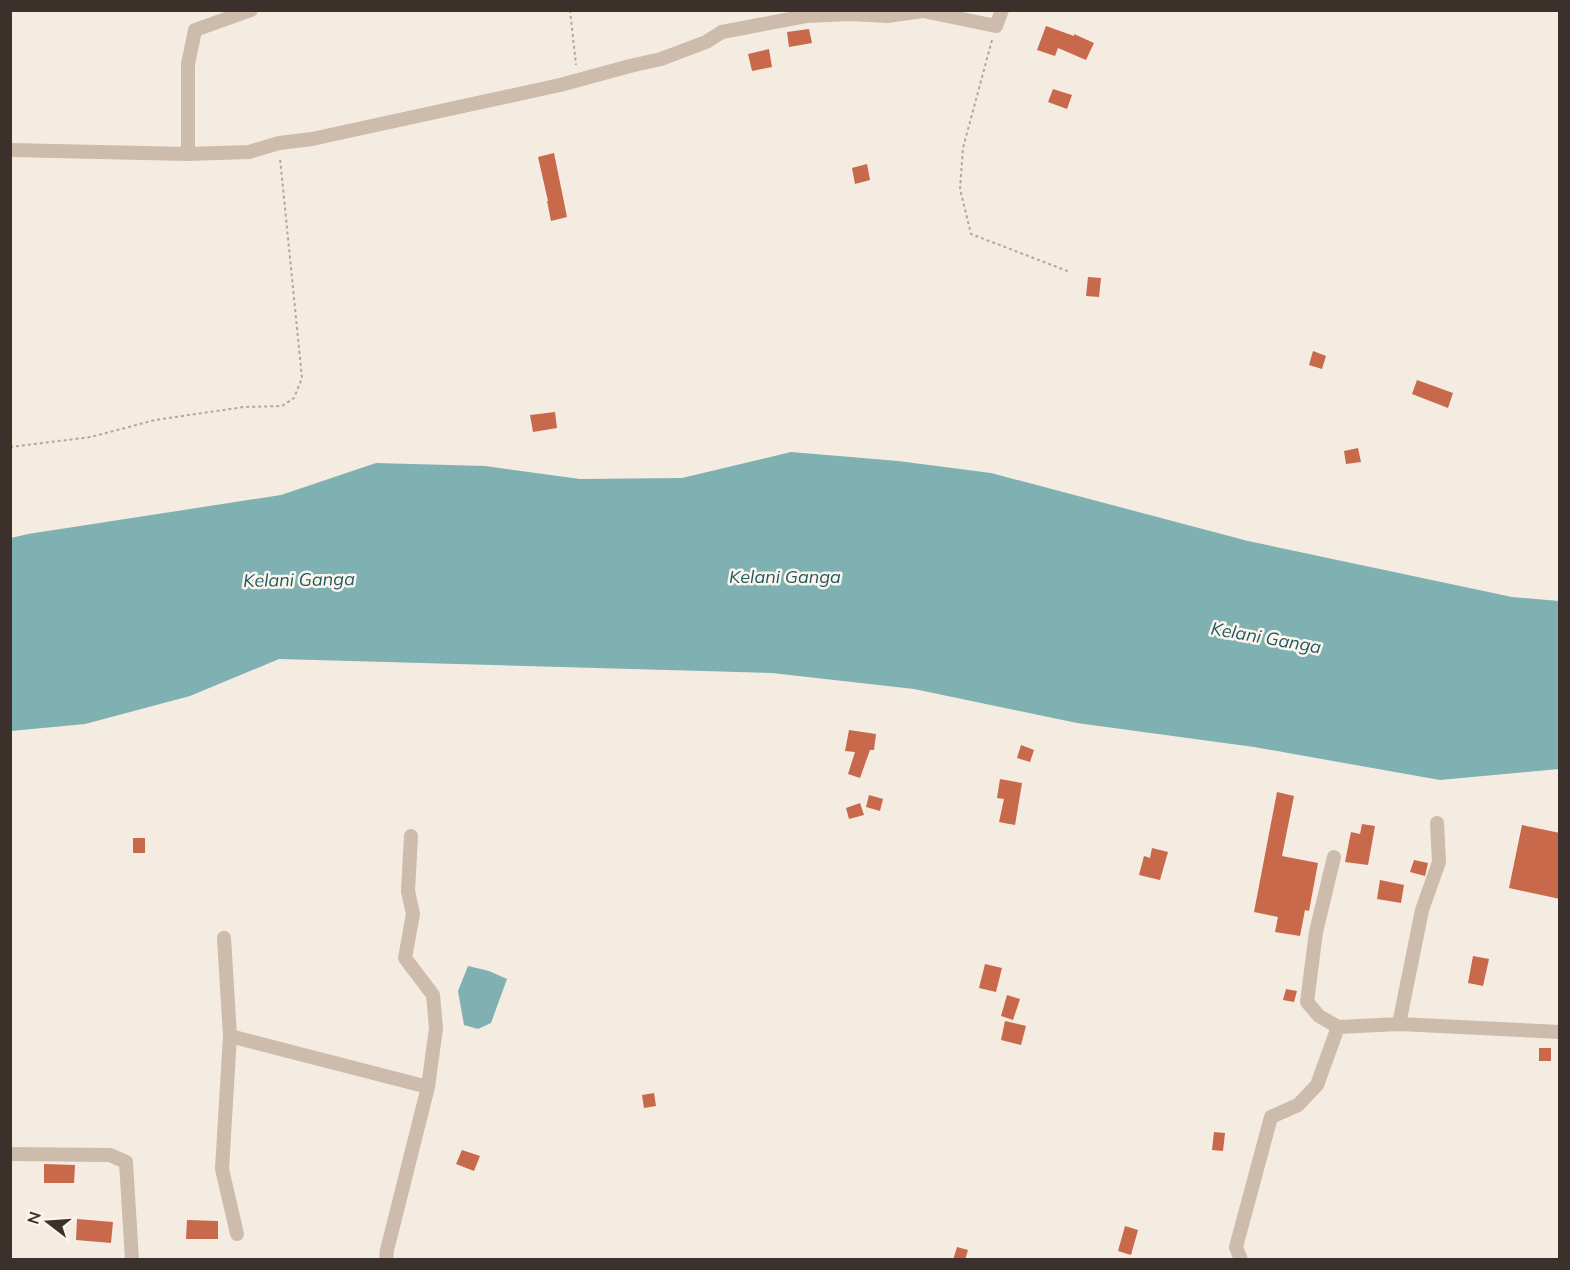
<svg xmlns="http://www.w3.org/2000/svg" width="1570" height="1270" viewBox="0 0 1570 1270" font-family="Mulish,sans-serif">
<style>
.water{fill:#7fb0b2}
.building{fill:#c8694b}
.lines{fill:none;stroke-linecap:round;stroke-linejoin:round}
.path{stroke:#b9a596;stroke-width:2;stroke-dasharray:3 3;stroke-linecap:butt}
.minor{stroke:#cdbbac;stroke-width:14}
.labels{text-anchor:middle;stroke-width:5;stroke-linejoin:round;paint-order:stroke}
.water-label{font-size:18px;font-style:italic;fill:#1f5a5e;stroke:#fbf5ee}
</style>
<rect width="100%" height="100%" fill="#f4ebe1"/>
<!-- water -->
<path class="water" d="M791 452 898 461 991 473 1248 541 1512 597 1559 601V769L1440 780 1254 747 1077 723 914 689 772 673 279 659 190 696 85 724 11 731V538L28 534 281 495 376 463 485 466 580 479 682 478Z
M468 966 489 971 507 979 491 1023 478 1029 464 1025 458 991Z"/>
<!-- building -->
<path class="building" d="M1046 26 1074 36V34L1094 43 1086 60 1058 48 1055 56 1037 50Z
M809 29 812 43 789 47 787 32Z
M769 49 772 67 752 71 748 54Z
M1053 89 1072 95 1067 109 1048 102Z
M554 153 567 217 551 221 547 201H548L538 157Z
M867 164 870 180 855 184 852 168Z
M1088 277 1101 278 1099 297 1086 296Z
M1313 351 1326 356 1322 369 1309 365Z
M1417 380 1453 393 1448 408 1412 394Z
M555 412 557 428 533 432 530 415Z
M1358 448 1361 462 1346 464 1344 451Z
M849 730 876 734 874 750H870L860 778 848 774 855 752 845 751Z
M1021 745 1034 750 1030 762 1017 758Z
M1000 779 1022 783 1015 825 999 822 1004 799 997 798Z
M1277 792 1294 796 1282 856 1318 863 1309 911 1305 910 1300 936 1275 932 1278 917 1254 912Z
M869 795 883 799 880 811 866 807Z
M860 803 864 815 849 819 846 808Z
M1362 824 1375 826 1368 865 1345 862 1351 832 1360 834Z
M1522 825 1560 833V899L1509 888Z
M133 838H145V853H133Z
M1152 848 1168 852 1160 880 1139 875 1144 856 1150 858Z
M1414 860 1428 863 1425 876 1410 872Z
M1380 880 1404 885 1401 903 1377 899Z
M1473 956 1489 959 1483 986 1468 983Z
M985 964 1002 968 996 992 979 988Z
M1286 989 1297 991 1294 1002 1283 1000Z
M1007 995 1020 999 1013 1020 1001 1016Z
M1005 1021 1026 1026 1021 1045 1001 1040Z
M1539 1048H1551V1061H1539Z
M654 1093 656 1106 644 1108 642 1095Z
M1214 1132 1225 1133 1223 1151 1212 1150Z
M462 1150 480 1156 474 1171 456 1164Z
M44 1164 75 1165 74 1183H44Z
M77 1219 113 1222 111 1243 76 1240Z
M187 1220 218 1221V1239H186Z
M1125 1226 1138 1230 1131 1255 1118 1251Z
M957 1247 968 1250 965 1260H953Z"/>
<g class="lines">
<!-- path -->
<path class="path" d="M570 10 576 65
M992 40 963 148 960 189 971 234 1070 272
M10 447 91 437 155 420 244 407 282 406 294 398 302 378 280 158"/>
<!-- minor -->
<path class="minor" d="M10 150 188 154 249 152 279 143 312 139 560 85 630 66 661 59 706 42 722 32 806 16 852 14 887 16 923 11 996 26 1002 10
M188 154V64L195 30 251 10
M1334 857 1316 932 1307 1002 1319 1016 1338 1027
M224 938 230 1036 222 1169 237 1234
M1399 1024 1422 910 1439 862 1437 823
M230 1036 428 1087
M10 1154 110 1155 126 1162 132 1260
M386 1260 387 1250 428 1087 436 1028 433 995 405 958 413 914 408 891 411 836
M1241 1260 1236 1247 1271 1117 1298 1105 1317 1085 1338 1027 1399 1024 1560 1032"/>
</g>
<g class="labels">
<!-- water labels -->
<g class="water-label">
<text x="785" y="583">Kelani Ganga</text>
<text transform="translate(299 580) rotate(-1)" y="6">Kelani Ganga</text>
<text transform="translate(1266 638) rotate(10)" y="6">Kelani Ganga</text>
</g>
</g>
<!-- border -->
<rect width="1570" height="1270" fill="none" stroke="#3b302b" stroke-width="24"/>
<!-- north arrow -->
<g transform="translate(48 1222) rotate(287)" stroke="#fbf5ee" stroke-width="4.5" paint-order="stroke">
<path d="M0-4.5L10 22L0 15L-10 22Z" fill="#3b302b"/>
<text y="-9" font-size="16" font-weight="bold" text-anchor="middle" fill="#3b302b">N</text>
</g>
</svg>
